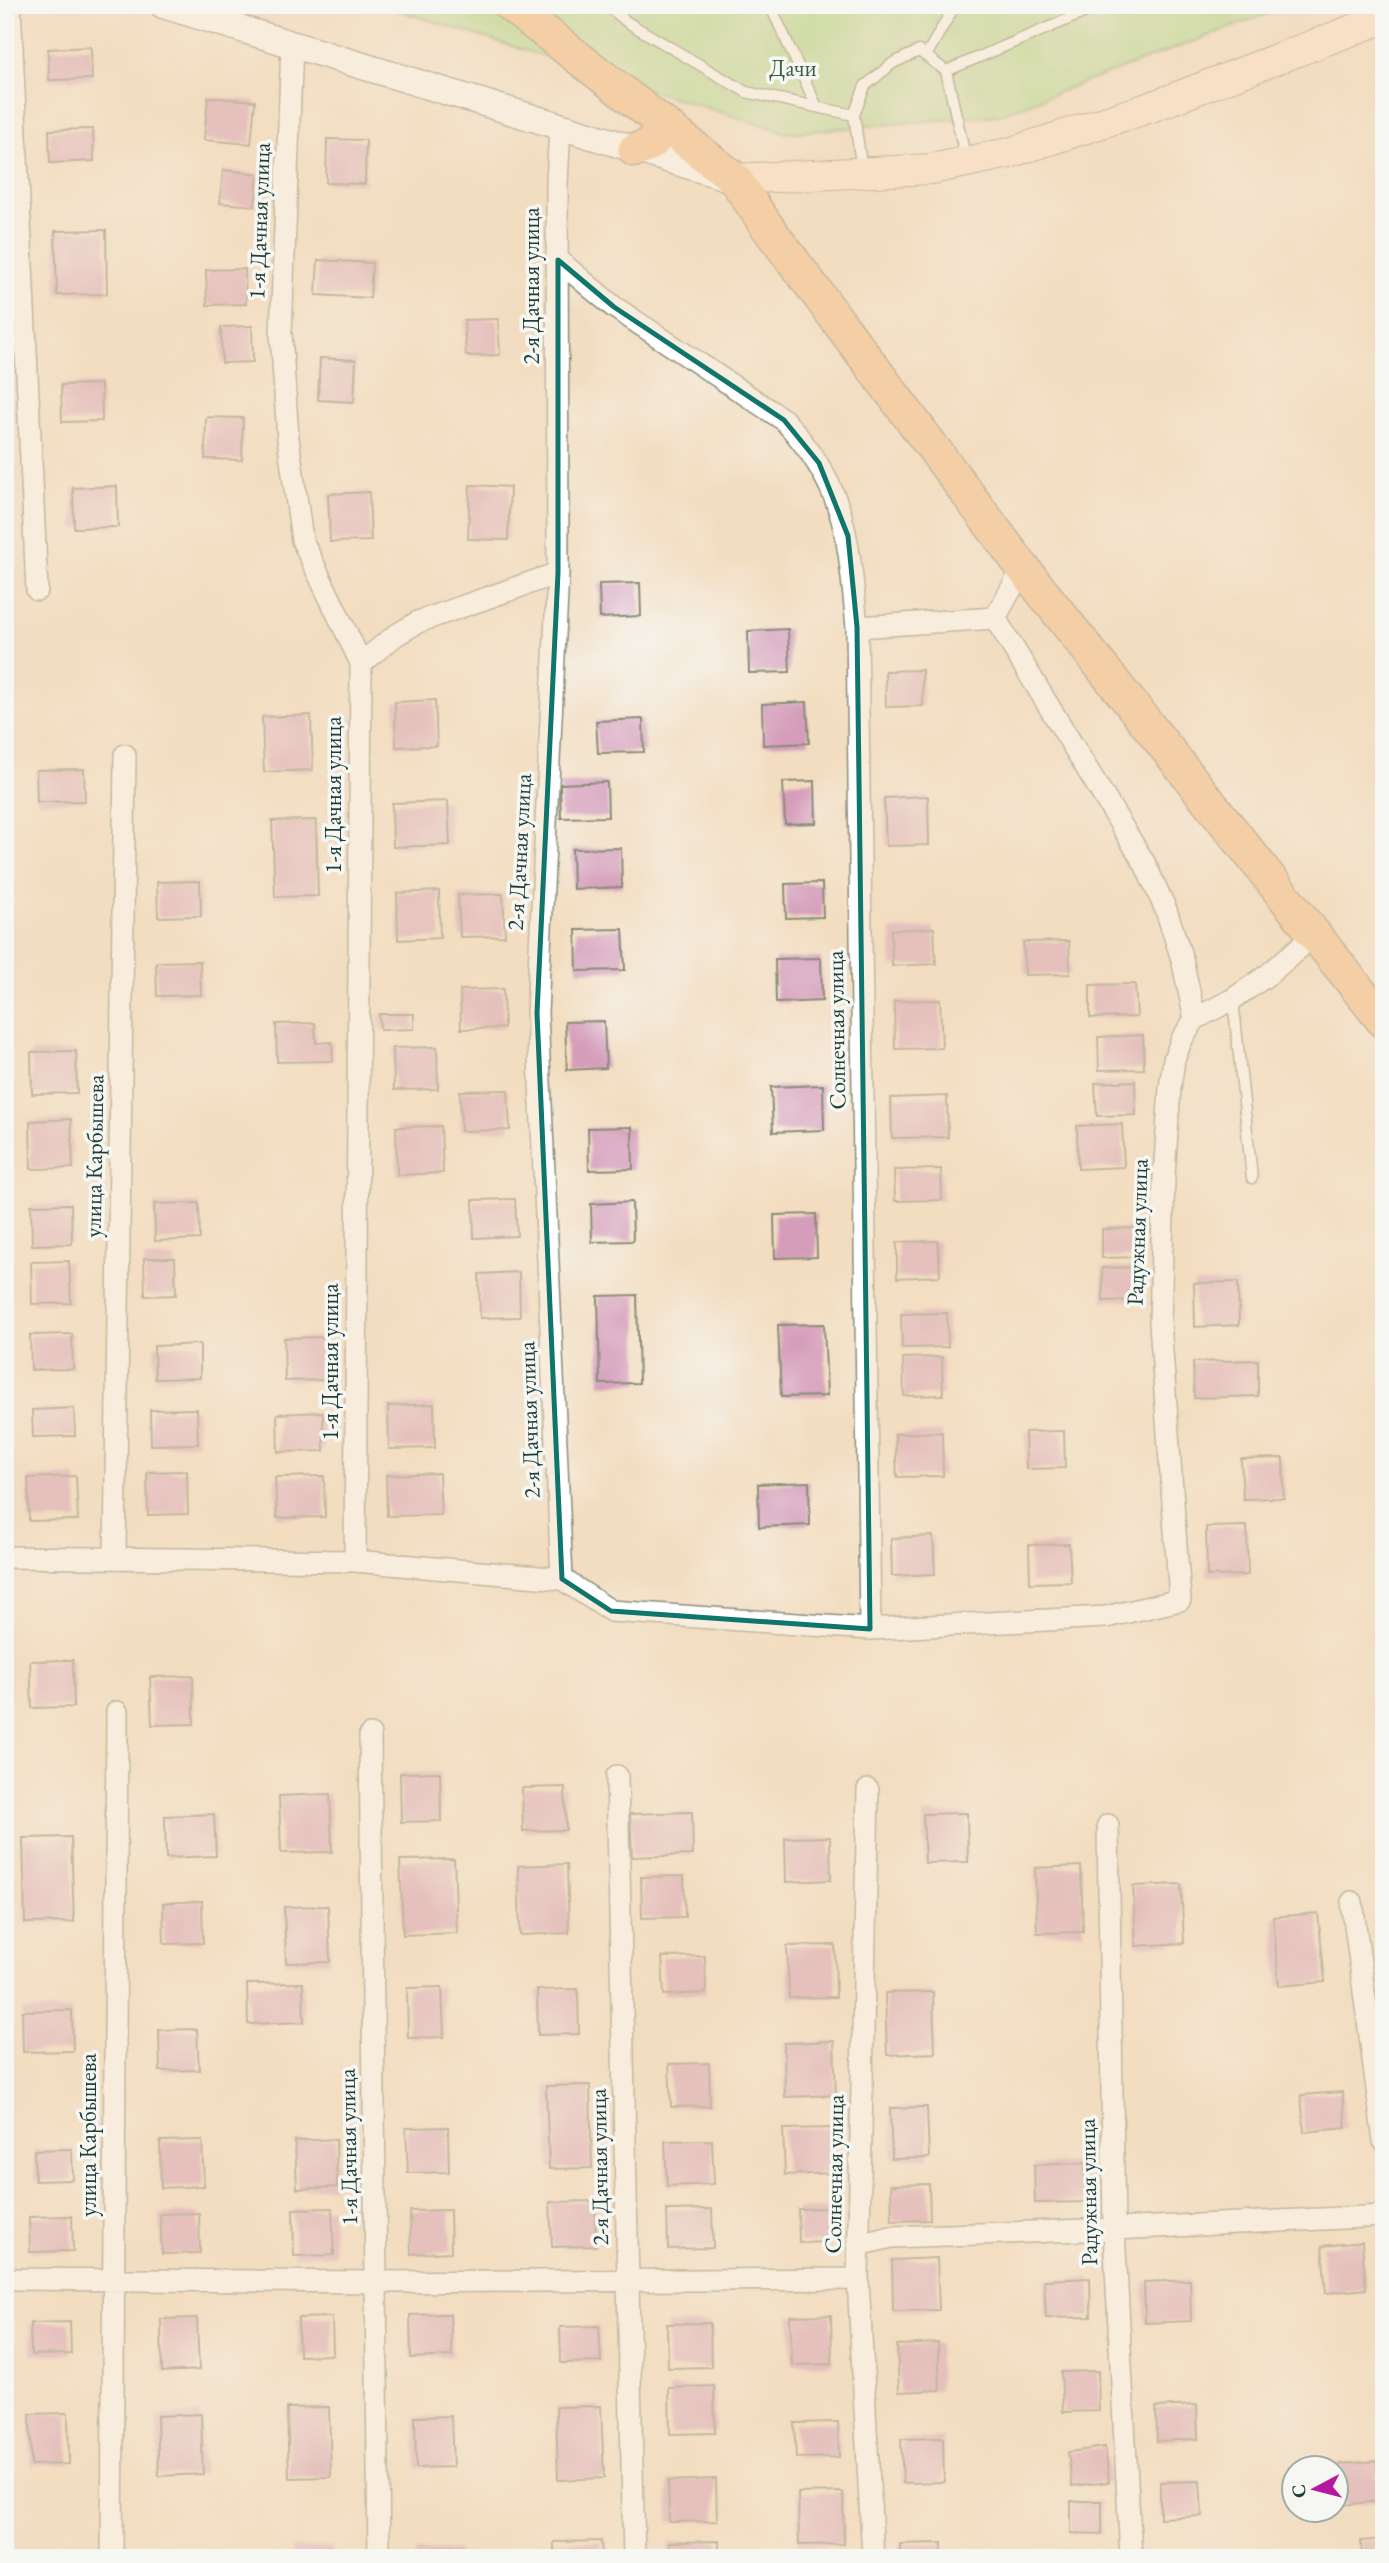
<svg xmlns="http://www.w3.org/2000/svg" width="1389" height="2563" viewBox="0 0 1389 2563" font-family="'EB Garamond',serif">
<style>
.green{fill:#a9db8a;stroke:#648c5f;stroke-width:2}
.building{fill:#d59dba}
.lines{fill:none;stroke-linecap:round;stroke-linejoin:round}
.service-casing{stroke:#898d7a;stroke-width:13}
.minor-casing{stroke:#898d7a;stroke-width:24}
.tertiary-casing{stroke:#898d7a;stroke-width:29}
.secondary-casing{stroke:#898d7a;stroke-width:32}
.primary-casing{stroke:#898d7a;stroke-width:36}
.service{stroke:#fff;stroke-width:10}
.minor{stroke:#fff;stroke-width:21}
.tertiary{stroke:#fff;stroke-width:26}
.secondary{stroke:#fce5cf;stroke-width:30}
.primary{stroke:#f7be88;stroke-width:33}
.marked{fill:none;stroke:#0f766e;stroke-width:5;stroke-linejoin:round}
.labels{text-anchor:middle;stroke-width:7;stroke-linejoin:round;paint-order:stroke}
.park-label{font-size:23px;fill:#3b5d45;stroke:#f6f6f2}
.street-label{font-size:23px;fill:#1f3d34;stroke:#f6f6f2}
</style>
<rect width="100%" height="100%" fill="#f6f6f2"/>
<filter id="ink" filterUnits="userSpaceOnUse"><feTurbulence type="fractalNoise" baseFrequency=".0143" numOctaves="2"/><feDisplacementMap in="SourceGraphic" scale="14" xChannelSelector="R" yChannelSelector="G"/><feConvolveMatrix kernelMatrix="1 2 1 2 8 2 1 2 1" color-interpolation-filters="sRGB"/></filter>
<filter id="wash" filterUnits="userSpaceOnUse"><feTurbulence type="fractalNoise" baseFrequency=".00686" numOctaves="4" result="noise"/><feDisplacementMap in="SourceGraphic" scale="28" xChannelSelector="R" yChannelSelector="G"/><feGaussianBlur stdDeviation="1.57" result="paint"/><feColorMatrix in="noise" values="0 0 0 0 0 0 0 0 0 0 0 0 0 0 0 0 0 1.4 0 .05"/><feComposite in="paint" operator="in"/></filter>
<g filter="url(#wash)">
<rect width="100%" height="100%" fill="#f3ddc0"/>
<!-- green -->
<path class="green" d="M381 5H1291L998 115 787 133Z"/>
<g id="blocks">
<!-- building -->
<path class="building" d="M91 47 92 79 49 80 48 49Z
M208 97 255 101 251 144 204 140Z
M93 129 94 161 50 163 49 130Z
M327 139 366 140 365 184 326 183Z
M223 170 258 174 255 206 220 203Z
M106 230 107 294 57 295 55 231Z
M318 260 372 263 370 298 316 295Z
M245 269 246 304 207 305 206 270Z
M498 319 500 355 466 356 464 320Z
M252 326 253 362 222 363 221 327Z
M320 358 356 360 354 402 318 400Z
M101 384 102 421 62 422 61 385Z
M206 417 243 418 242 460 205 459Z
M470 485 510 487 508 540 468 539Z
M117 486 118 527 74 528 73 488Z
M369 492 371 541 330 542 328 494Z
M640 583 641 616 600 618 599 584Z
M788 629 790 672 749 673 748 631Z
M922 670 923 706 886 707 885 671Z
M435 700 437 746 396 747 395 702Z
M807 702 809 743 763 745 762 704Z
M311 715 313 770 264 772 262 717Z
M643 719 644 752 598 753 596 721Z
M84 769 85 801 37 802 36 770Z
M815 781 816 823 785 824 783 782Z
M607 782 608 817 561 818 560 784Z
M928 796 929 845 886 846 884 798Z
M448 801 450 845 393 847 392 803Z
M316 820 318 896 275 897 272 821Z
M621 848 622 887 573 889 572 849Z
M200 881 201 916 158 917 157 882Z
M822 883 823 917 786 918 785 884Z
M439 891 440 938 398 940 397 893Z
M503 894 505 936 460 937 458 895Z
M934 928 936 964 892 966 891 930Z
M623 929 625 970 577 971 576 930Z
M1069 941 1070 974 1025 975 1023 942Z
M821 958 822 1001 776 1003 775 959Z
M200 961 201 995 157 996 156 962Z
M1135 984 1137 1017 1090 1018V985Z
M503 989 504 1028 461 1029 460 990Z
M940 1000 942 1048 895 1049 894 1001Z
M379 1014H414V1029L380 1030Z
M604 1021 606 1068 567 1070 565 1022Z
M315 1023 316 1043 332 1042 333 1061 277 1062 276 1024Z
M1143 1035 1144 1069 1099 1070 1098 1037Z
M437 1047 438 1089 394 1090 393 1048Z
M76 1051 77 1093 32 1094 31 1052Z
M1135 1081 1136 1115 1097 1116 1095 1083Z
M823 1085 824 1130 773 1132 771 1087Z
M508 1090 510 1130 461 1131 460 1091Z
M947 1096 948 1137 892 1138 891 1098Z
M71 1119 73 1168 31 1169 30 1121Z
M1122 1124 1124 1167 1078 1169 1077 1126Z
M441 1126 443 1173 397 1175 396 1127Z
M632 1127 633 1169 589 1170 588 1128Z
M941 1169 942 1200 895 1201 894 1170Z
M515 1199 517 1236 474 1238 473 1200Z
M632 1202 633 1241 592 1242 591 1204Z
M199 1203 200 1239 155 1241 154 1204Z
M71 1204 72 1244 32 1245 31 1205Z
M816 1214 817 1257 775 1258 774 1215Z
M1140 1228 1141 1257 1102 1258V1229Z
M938 1241 940 1276 897 1278V1242Z
M144 1258H175L176 1295 145 1296Z
M69 1261 71 1303 32 1304 31 1262Z
M1141 1267 1142 1300 1103 1301 1102 1268Z
M519 1272 520 1317 480 1318 479 1274Z
M1238 1282 1239 1325 1195 1327 1194 1283Z
M637 1295 639 1383 600 1384 598 1296Z
M947 1313 948 1347 902 1348 901 1314Z
M824 1324 827 1396 781 1397 778 1325Z
M72 1334 73 1369 31 1370 30 1335Z
M324 1337 325 1380 285 1381 284 1338Z
M200 1344V1378L155 1379 154 1346Z
M942 1357 943 1395 904 1396 903 1358Z
M1258 1360V1396L1194 1398 1193 1362Z
M434 1404 435 1448 389 1449 388 1406Z
M74 1408 75 1436 33 1437 32 1410Z
M197 1409 198 1444 151 1445 150 1410Z
M323 1412 324 1451 278 1452 277 1414Z
M1064 1431 1065 1468 1026 1469 1025 1432Z
M942 1432 943 1476 897 1477 895 1434Z
M1283 1458 1284 1498 1243 1499 1241 1459Z
M187 1471 188 1514 148 1515 147 1472Z
M439 1473 441 1515 387 1516 386 1475Z
M76 1476 78 1520 29 1521 28 1478Z
M324 1476 325 1517 277 1518 275 1477Z
M809 1482 810 1525 759 1527 758 1484Z
M1247 1526 1248 1575 1207 1576 1206 1527Z
M933 1536 935 1574 892 1576 891 1538Z
M1069 1544 1071 1582 1030 1583 1029 1545Z
M73 1660 74 1707 32 1708 30 1661Z
M193 1676 194 1724 152 1725 150 1677Z
M440 1772 441 1821 401 1822 400 1773Z
M565 1787 566 1830 523 1831 522 1788Z
M330 1794 332 1852 281 1853 279 1796Z
M692 1812 693 1855 632 1857 630 1814Z
M967 1813 968 1862 925 1863 923 1814Z
M214 1814 216 1856 166 1858 165 1816Z
M71 1837 74 1922 25 1923 23 1838Z
M830 1837 831 1880 786 1882 785 1838Z
M454 1859 457 1933 403 1935 400 1860Z
M567 1864 569 1933 520 1935 518 1866Z
M1081 1866 1083 1932 1037 1933 1035 1868Z
M684 1876 685 1917 642 1918 641 1877Z
M1181 1884 1184 1943 1136 1946 1133 1886Z
M202 1901 203 1943 164 1944 163 1903Z
M328 1906 330 1962 286 1963 284 1907Z
M1318 1913 1325 1982 1279 1986 1273 1917Z
M835 1945 836 1997 789 1998 787 1946Z
M705 1956 706 1993 664 1995 662 1957Z
M303 1983 304 2022 248 2024 247 1984Z
M442 1987 444 2037 408 2038 407 1988Z
M578 1989 579 2034 538 2035 537 1990Z
M933 1992 935 2053 887 2055 885 1993Z
M72 2010 73 2051 23 2052 22 2011Z
M197 2029 199 2070 160 2071 159 2030Z
M834 2041 836 2095 785 2097 784 2043Z
M709 2063 710 2106 671 2107 669 2064Z
M590 2085 592 2168 549 2169 546 2086Z
M1342 2092 1346 2128 1304 2132 1301 2095Z
M927 2107 929 2158 892 2159 890 2108Z
M448 2127 449 2172 408 2173 406 2128Z
M833 2128 835 2173 785 2175 783 2129Z
M336 2139 337 2187 297 2189 295 2141Z
M202 2140 204 2186 161 2188 160 2141Z
M712 2140 714 2184 667 2186 665 2141Z
M72 2149 73 2180 35 2181 34 2150Z
M1085 2163 1086 2202 1035 2203 1034 2165Z
M929 2184 930 2220 892 2221 891 2185Z
M595 2201 596 2246 552 2247 550 2202Z
M332 2208 334 2255 294 2256 293 2209Z
M829 2208 830 2242 799 2243 798 2209Z
M712 2209 713 2248 668 2249 667 2210Z
M450 2210 451 2252 411 2254 410 2211Z
M199 2213 200 2253 162 2254 160 2214Z
M72 2216 73 2251 30 2252 29 2217Z
M1362 2242 1366 2289 1326 2293 1322 2246Z
M937 2258 939 2310 893 2311 892 2260Z
M1090 2278 1091 2317 1046 2318 1044 2280Z
M1190 2280 1191 2321 1145 2323 1144 2282Z
M450 2314 452 2356 411 2358 410 2315Z
M831 2315 832 2364 792 2365 790 2316Z
M332 2317 333 2355 299 2356 298 2318Z
M197 2318 199 2370 162 2372 161 2319Z
M70 2322 71 2354 31 2355 30 2323Z
M710 2323 711 2367 668 2368 667 2324Z
M599 2326 601 2362 561 2363 560 2327Z
M938 2343 940 2390 899 2392 897 2345Z
M1098 2371 1099 2411 1063 2412 1061 2372Z
M714 2386 715 2433 670 2434 669 2388Z
M1197 2405 1198 2439 1157 2441 1156 2407Z
M601 2406 604 2478 558 2480 556 2407Z
M329 2407 331 2477 289 2478 287 2408Z
M68 2413 69 2464 31 2465 30 2414Z
M201 2414 203 2474 159 2476 157 2416Z
M451 2416 453 2467 416 2468 415 2417Z
M838 2422 839 2457 796 2458 794 2423Z
M943 2438 944 2482 903 2483 901 2439Z
M1105 2447 1109 2482 1072 2486 1068 2452Z
M1376 2461 1379 2501 1344 2505 1340 2464Z
M716 2479 717 2521 669 2522 668 2481Z
M1200 2481 1202 2516 1160 2518V2482Z
M843 2492 844 2544 799 2545 798 2493Z
M1071 2501H1102V2534L1071 2533Z
M1384 2539V2558H1362L1361 2541Z
M601 2541 602 2558H554V2542Z
M719 2541V2558H669V2542Z
M942 2543V2558H900V2544Z
M332 2547V2558H292V2548Z
M458 2550V2558H416V2551Z"/>
</g>
</g>
<g filter="url(#ink)">
<use href="#blocks" fill-opacity="0" stroke="#898d7a" stroke-width="2"/>
<g class="lines">
<!-- service casing -->
<g class="service-casing">
<path id="service" d="M607 5 627 22 746 92 854 115 862 170
M770 5 817 107
M926 56 955 5
M946 71 1102 5
M854 115 865 86 893 63 919 51 946 71 966 160
M1233 999 1252 1178"/>
</g>
<!-- minor casing -->
<g class="minor-casing">
<path id="minor" d="M10 5 37 590
M292 44 281 333 288 438 302 540 361 663 355 1561
M560 126 557 183 558 573 537 1013 562 1579
M558 260 614 307 784 420C848 490 848 538 857 627
M995 618 1145 864 1166 910 1182 959 1195 1019
M361 663 396 635 418 622 558 573
M5 1557 355 1561 562 1579 611 1611 870 1629 1106 1617 1180 1600 1160 1323 1164 1176 1170 1088 1174 1059 1182 1039 1195 1019 1233 999 1269 974 1315 934
M115 1557 125 755
M870 1629 857 627 995 618 1023 568
M370 1735 379 2558
M617 1776 634 2558
M868 1790 858 2279 873 2558
M1108 1825 1114 2229 1131 2558
M1352 1902 1384 2141
M858 2245 891 2237 1114 2229 1384 2216
M5 2279 376 2282 858 2279
M112 2558 117 1712"/>
</g>
<!-- tertiary casing -->
<g class="tertiary-casing">
<path id="tertiary" d="M163 5 726 177"/>
</g>
<!-- secondary casing -->
<g class="secondary-casing">
<path id="secondary" d="M735 179 932 169 1009 153 1151 107 1384 18"/>
</g>
<!-- primary casing -->
<g class="primary-casing">
<path id="primary" d="M510 5 735 179 766 225 1023 568 1384 1022
M635 150C654 144 658 141 658 120"/>
</g>
<!-- service -->
<use href="#service" class="service"/>
<!-- minor -->
<use href="#minor" class="minor"/>
<!-- tertiary -->
<use href="#tertiary" class="tertiary"/>
<!-- secondary -->
<use href="#secondary" class="secondary"/>
<!-- primary -->
<use href="#primary" class="primary"/>
</g>
</g>
<!-- marked area -->
<path d="M0 0H1389V2563H0ZM558 260 614 307 784 420 819 463 848 536 857 627 870 1629 611 1611 562 1579 537 1013 558 573Z" fill="#f3ddc0" fill-opacity=".55" fill-rule="evenodd"/>
<path class="marked" d="M558 260 614 307 784 420 819 463 848 536 857 627 870 1629 611 1611 562 1579 537 1013 558 573Z"/>
<g class="labels">
<!-- park labels -->
<g class="park-label">
<text x="793" y="76">Дачи</text>
</g>
<!-- street labels -->
<g class="street-label">
<text transform="translate(259 221) rotate(-88)" y="8">1-я Дачная улица</text>
<text transform="translate(531 286) rotate(-90)" y="8">2-я Дачная улица</text>
<text transform="translate(333 795) rotate(-90)" y="8">1-я Дачная улица</text>
<text transform="translate(519 852) rotate(-87)" y="8">2-я Дачная улица</text>
<text transform="translate(836 1030) rotate(-91)" y="8">Солнечная улица</text>
<text transform="translate(94 1156) rotate(-89)" y="8">улица Карбышева</text>
<text transform="translate(1137 1232) rotate(-88)" y="8">Радужная улица</text>
<text transform="translate(330 1362) rotate(-90)" y="8">1-я Дачная улица</text>
<text transform="translate(529 1420) rotate(-92)" y="8">2-я Дачная улица</text>
<text transform="translate(88 2135) rotate(-90)" y="8">улица Карбышева</text>
<text transform="translate(348 2147) rotate(-91)" y="8">1-я Дачная улица</text>
<text transform="translate(599 2167) rotate(-91)" y="8">2-я Дачная улица</text>
<text transform="translate(834 2174) rotate(-89)" y="8">Солнечная улица</text>
<text transform="translate(1088 2192) rotate(-91)" y="8">Радужная улица</text>
</g>
</g>
<!-- margin -->
<rect width="1389" height="2563" fill="none" stroke="#f6f6f2" stroke-width="28"/>
<!-- north arrow -->
<g transform="translate(1315 2489) rotate(263)"><circle r="33" fill="#f6f6f2" stroke="#a0aca6" stroke-width="2"/>
<path d="M0-5L12 26L0 18L-12 26Z" fill="#b5179e"/>
<text y="-10" font-size="19" font-weight="bold" text-anchor="middle" fill="#1f3d34">С</text>
</g>
</svg>
